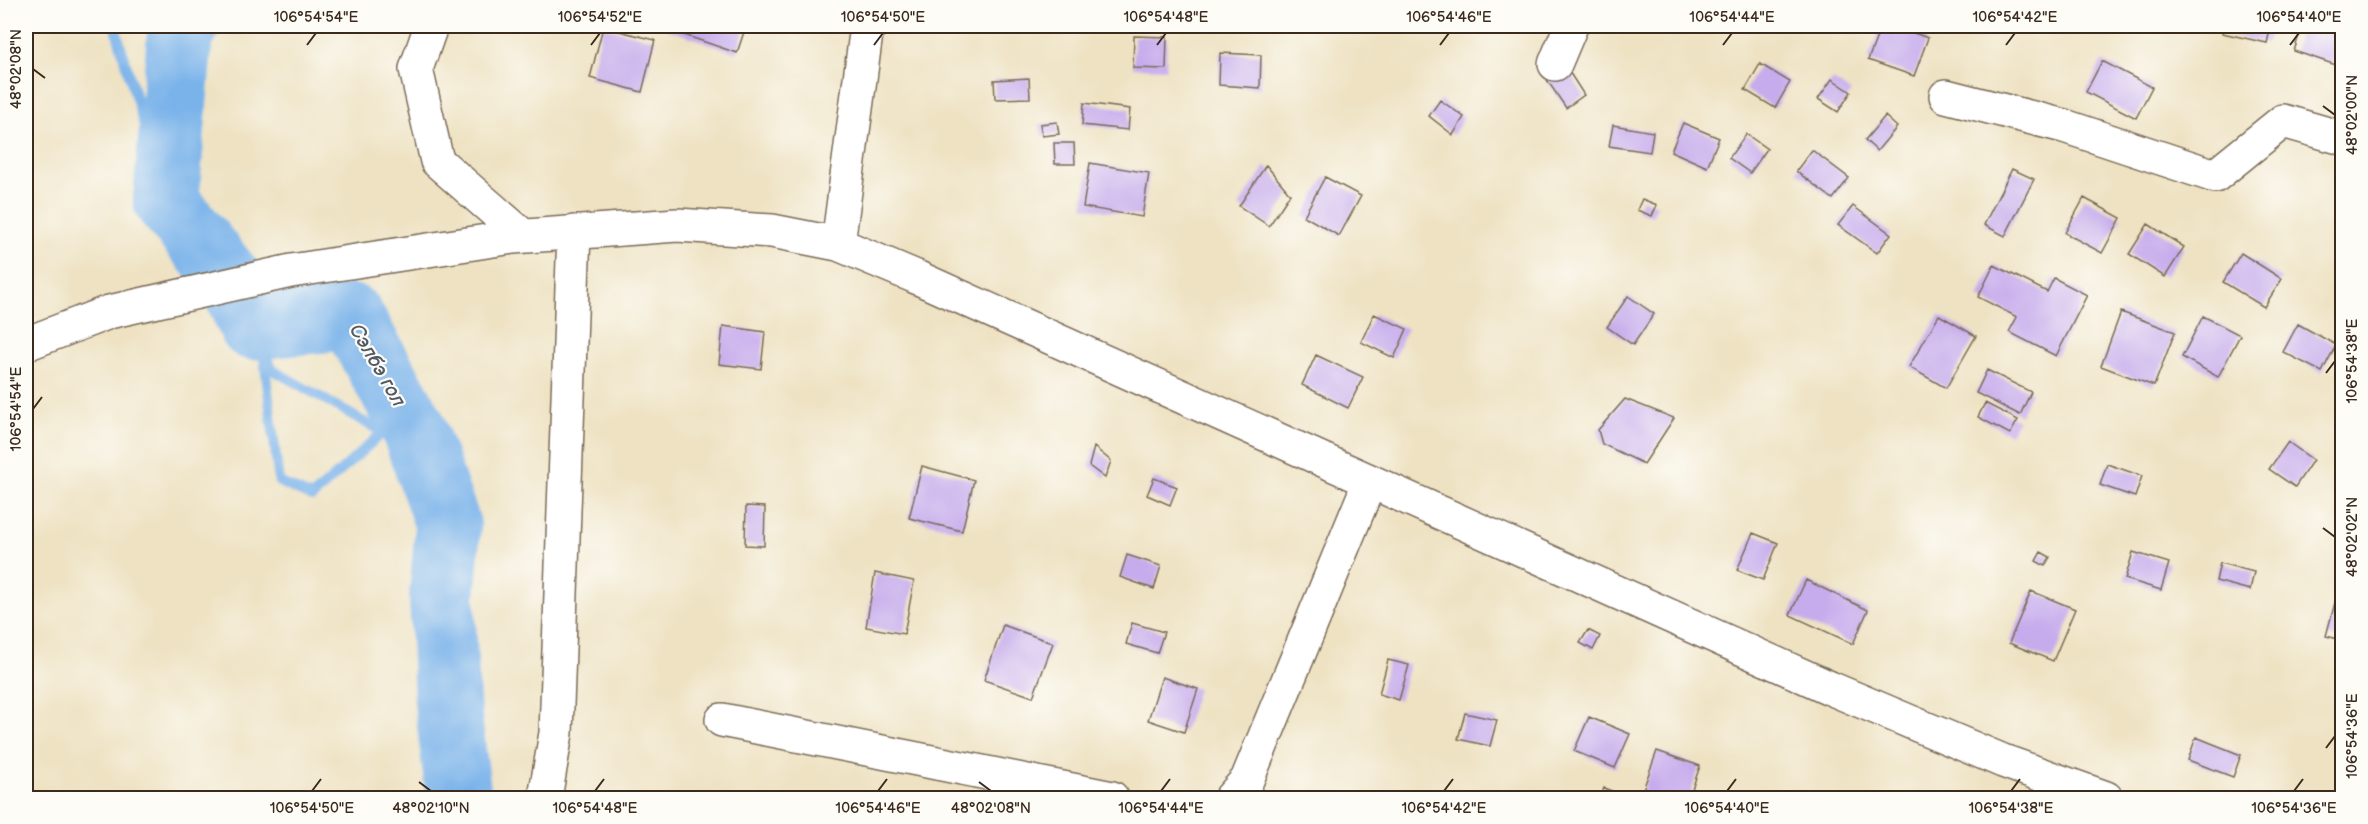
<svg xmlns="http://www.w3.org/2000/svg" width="2368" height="824" viewBox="0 0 2368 824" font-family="'Balsamiq Sans',sans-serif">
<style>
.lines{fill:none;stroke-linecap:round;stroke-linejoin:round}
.stream{stroke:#7ab3ea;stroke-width:10}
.river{stroke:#7ab3ea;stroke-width:66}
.building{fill:#c6acec}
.street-casing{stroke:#7a6a57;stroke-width:36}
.street{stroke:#fff;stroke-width:33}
.ticks{fill:none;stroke:#3b2a1e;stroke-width:2}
.labels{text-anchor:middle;stroke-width:4.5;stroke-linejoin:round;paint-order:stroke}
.water-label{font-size:20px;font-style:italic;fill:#515a65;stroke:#fdfcf7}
.neatline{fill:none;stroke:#3b2a1e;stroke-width:2}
.ticks-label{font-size:15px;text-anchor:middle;fill:#3b2a1e}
</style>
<rect width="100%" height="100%" fill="#fdfcf7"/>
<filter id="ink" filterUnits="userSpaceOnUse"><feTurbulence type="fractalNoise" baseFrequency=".0167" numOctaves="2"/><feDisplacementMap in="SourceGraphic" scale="12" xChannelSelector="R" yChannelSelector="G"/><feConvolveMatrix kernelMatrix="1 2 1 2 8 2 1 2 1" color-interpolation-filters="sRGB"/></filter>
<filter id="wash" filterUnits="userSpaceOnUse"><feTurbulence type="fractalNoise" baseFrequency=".008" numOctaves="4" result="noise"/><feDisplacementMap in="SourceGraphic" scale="24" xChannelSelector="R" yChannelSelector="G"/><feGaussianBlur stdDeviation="1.35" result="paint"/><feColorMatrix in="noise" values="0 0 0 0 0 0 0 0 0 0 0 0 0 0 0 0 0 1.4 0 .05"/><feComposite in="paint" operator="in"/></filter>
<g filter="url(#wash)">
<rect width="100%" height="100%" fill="#eee2c2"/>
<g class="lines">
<!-- stream -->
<path class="stream" d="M115 26 166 201
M252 327 273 370 424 456
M263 349 279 482 312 497 382 433"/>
<!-- river -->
<path class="river" d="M186 26 180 34 166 201 231 281 252 327 351 317 413 427 448 525 442 598 447 701 459 798"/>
</g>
<g id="blocks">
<!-- building -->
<path class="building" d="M658 26H746L737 53Z
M1881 26H1894L1928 38 1914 76 1868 60Z
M2224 26H2271L2267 43 2222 33Z
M2302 26H2342V55L2339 66 2294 51Z
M603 27 655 40 642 92 590 78Z
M1134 36 1167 37 1166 69 1133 68Z
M1220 53 1261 55 1260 88 1219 85Z
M2102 61 2152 87 2136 118 2086 92Z
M1760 64 1790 82 1775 108 1745 90Z
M1566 67 1584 95 1566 108 1547 80Z
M1029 78 1030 98 995 99 994 80Z
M1832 79 1851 92 1838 112 1818 99Z
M1440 100 1464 117 1453 135 1429 116Z
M1084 103 1130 109 1128 130 1082 125Z
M1885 116 1897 127 1877 151 1865 140Z
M1057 122 1059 134 1042 136 1040 124Z
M1683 123 1719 138 1707 167 1671 151Z
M1613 125 1653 132 1650 152 1609 146Z
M1746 134 1767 149 1750 173 1729 158Z
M1054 143H1074L1075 164H1055Z
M1812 150 1849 178 1833 199 1796 171Z
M1090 163 1149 173 1142 217 1083 207Z
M1266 165 1290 194 1269 226 1239 206Z
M2012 169 2034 179 2005 236 1984 225Z
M1325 177 1361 196 1339 236 1304 216Z
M2084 198 2121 218 2102 253 2065 233Z
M1642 199 1657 205 1652 216 1637 210Z
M1853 206 1891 234 1877 253 1838 225Z
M2148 224 2184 247 2165 277 2129 254Z
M2241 253 2282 279 2264 307 2223 282Z
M1994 265 2047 292 2054 278 2087 295 2056 356 2009 332 2017 317 1978 297Z
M1628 296 1654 314 1633 345 1607 327Z
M2121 312 2175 332 2154 386 2101 366Z
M1374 314 1407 329 1394 358 1361 342Z
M1939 315 1976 336 1946 388 1909 367Z
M2203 316 2240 335 2218 377 2182 357Z
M2298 324 2336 345 2322 372 2283 352Z
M723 326 765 332 761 369 719 364Z
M1316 355 1363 377 1348 408 1302 385Z
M1987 370 2031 392 2020 415 1976 393Z
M1625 399 1674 418 1644 464 1602 444 1598 430Z
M1985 403 2018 420 2010 434 1978 417Z
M2288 442 2313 460 2295 487 2269 469Z
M1094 447 1111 461 1105 478 1089 466Z
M2107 464 2142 476 2135 497 2100 485Z
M922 466 974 480 962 531 909 518Z
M1154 478 1177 487 1170 505 1147 495Z
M746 506 765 507 764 546 745 545Z
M1753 533 1778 543 1763 580 1737 570Z
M2041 552 2050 557 2045 566 2036 561Z
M2133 552 2169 563 2161 590 2125 579Z
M1127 555 1161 566 1154 589 1120 577Z
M2220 563 2254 572 2250 590 2216 581Z
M875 573 914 581 904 634 866 627Z
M1806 580 1868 610 1853 644 1790 615Z
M2031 591 2075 609 2053 661 2009 643Z
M2336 599 2342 601V640L2326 636Z
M1132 623 1164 632 1157 653 1126 644Z
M1003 625 1053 643 1033 697 984 680Z
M1588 630 1600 636 1593 650 1580 643Z
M1388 660 1409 665 1399 700 1379 694Z
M1162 677 1198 689 1184 732 1148 720Z
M1465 713 1497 720 1490 746 1458 739Z
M1589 717 1630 734 1615 768 1574 751Z
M2196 737 2241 755 2233 777 2188 760Z
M1657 751 1700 766 1689 798H1652L1641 795Z
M1604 788 1630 798H1600Z"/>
</g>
</g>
<g filter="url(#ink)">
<use href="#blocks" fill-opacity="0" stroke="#7a6a57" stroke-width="1.5"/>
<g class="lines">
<!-- street casing -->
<g class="street-casing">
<path id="street" d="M431 26 416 69 437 161 523 236
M1555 64 1571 26
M1946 96 2064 126 2215 176 2283 121 2342 138
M838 244 867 26
M26 344 109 312 291 271 513 237 677 225 772 231 838 244 914 276 1830 688 2003 761 2106 798
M722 720 1112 798
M545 798 556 733 574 232
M1231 798 1247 780 1370 481"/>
</g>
<!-- street -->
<use href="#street" class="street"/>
</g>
</g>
<!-- ticks -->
<path class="ticks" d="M307 45 316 33M591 45 600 33M874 45 883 33M1157 45 1166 33M1440 45 1449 33M1723 45 1732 33M2006 45 2015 33M2290 45 2299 33M33 69 45 78M2323 106 2335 115M2326 373 2335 361M33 409 42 397M2323 528 2335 537M2326 748 2335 736M419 782 431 791M979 782 991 791M312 791 321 779M595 791 604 779M878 791 887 779M1161 791 1170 779M1444 791 1453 779M1727 791 1736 779M2011 791 2020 779M2294 791 2303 779"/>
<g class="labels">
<!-- water labels -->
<g class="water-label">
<text transform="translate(378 365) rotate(60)" y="7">Сэлбэ гол</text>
</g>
</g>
<!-- margin -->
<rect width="2368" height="824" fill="none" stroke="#fdfcf7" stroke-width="66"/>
<rect x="33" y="33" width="2302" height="758" class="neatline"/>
<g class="ticks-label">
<text x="316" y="22">106°54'54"E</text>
<text x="600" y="22">106°54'52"E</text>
<text x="883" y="22">106°54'50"E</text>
<text x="1166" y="22">106°54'48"E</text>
<text x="1449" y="22">106°54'46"E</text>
<text x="1732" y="22">106°54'44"E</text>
<text x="2015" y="22">106°54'42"E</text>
<text x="2299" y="22">106°54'40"E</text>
<text transform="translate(16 69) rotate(-90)" y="5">48°02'08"N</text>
<text transform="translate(2352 115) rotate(-90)" y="5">48°02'00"N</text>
<text transform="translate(2352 361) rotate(-90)" y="5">106°54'38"E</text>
<text transform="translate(16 409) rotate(-90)" y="5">106°54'54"E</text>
<text transform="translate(2352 537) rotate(-90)" y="5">48°02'02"N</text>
<text transform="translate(2352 736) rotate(-90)" y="5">106°54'36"E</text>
<text x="312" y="813">106°54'50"E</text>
<text x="431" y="813">48°02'10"N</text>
<text x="595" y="813">106°54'48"E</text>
<text x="878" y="813">106°54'46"E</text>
<text x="991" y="813">48°02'08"N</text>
<text x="1161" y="813">106°54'44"E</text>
<text x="1444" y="813">106°54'42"E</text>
<text x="1727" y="813">106°54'40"E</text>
<text x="2011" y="813">106°54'38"E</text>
<text x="2294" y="813">106°54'36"E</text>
</g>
</svg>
